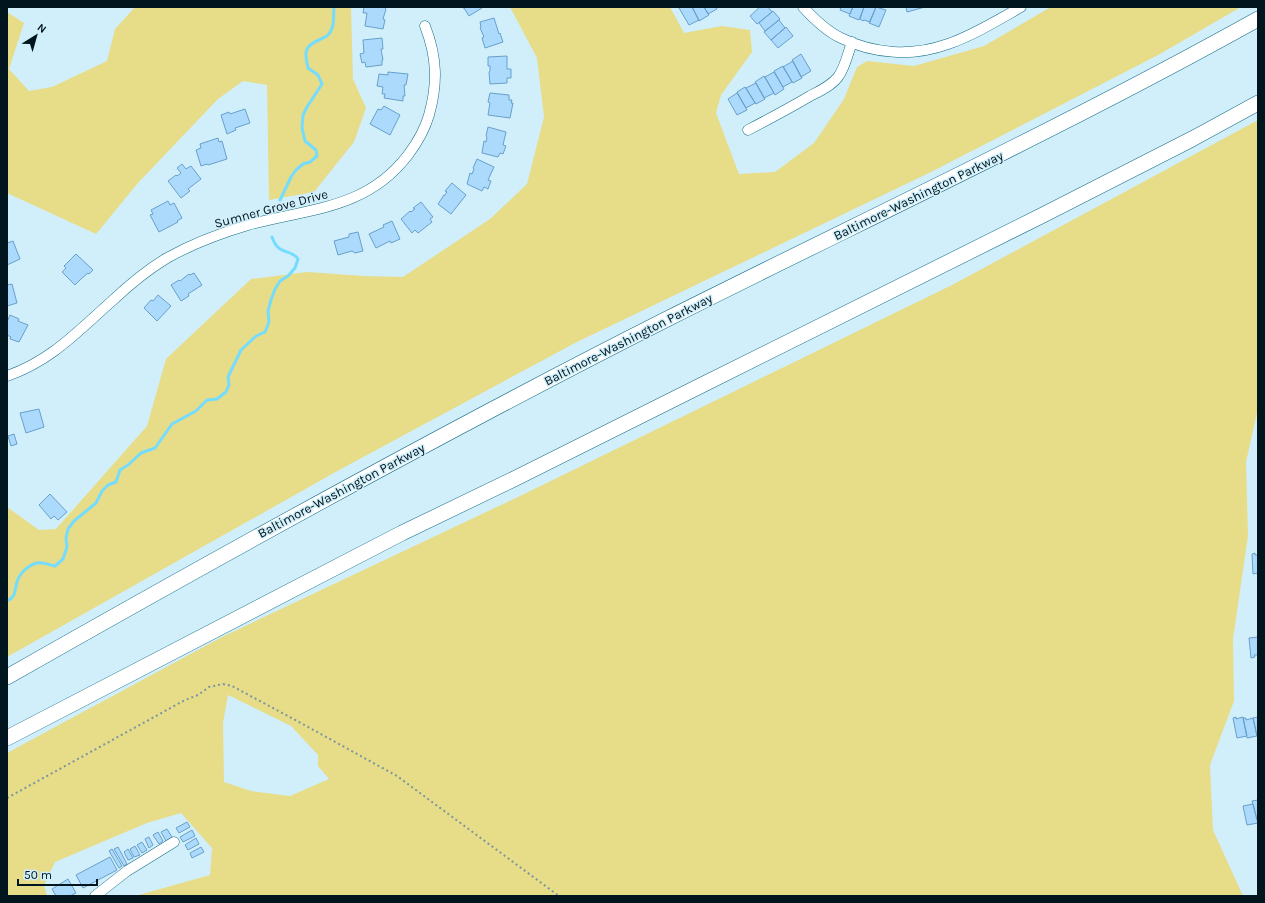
<svg xmlns="http://www.w3.org/2000/svg" width="1265" height="903" viewBox="0 0 1265 903" font-family="Karla,sans-serif">
<style>
.green{fill:#e7dc88;fill-rule:evenodd}
.lines{fill:none;stroke-linecap:round;stroke-linejoin:round}
.stream{stroke:#74dcfe;stroke-width:3}
.building{fill:#acdafd;stroke:#68a0ca}
.minor-casing{stroke:#156d86;stroke-width:11}
.highway-casing{stroke:#156d86;stroke-width:16}
.path{stroke:#7b96a0;stroke-width:2;stroke-dasharray:2 3;stroke-linecap:butt}
.minor{stroke:#fff;stroke-width:10}
.highway{stroke:#fff;stroke-width:15}
.labels{text-anchor:middle;stroke-width:3;stroke-linejoin:round;paint-order:stroke}
.street-label{font-size:13px;fill:#00151d;stroke:#d1effa}
</style>
<rect width="100%" height="100%" fill="#d1effa"/>
<!-- green -->
<path class="green" d="M135 7H351L353 79 366 108 354 142 314 192 269 200 267 85 243 81 218 99 138 183 96 234 7 193V12L24 23 9 69 29 91 52 87 107 61 115 29Z
M510 7H670L684 33 722 26 750 30 752 52 721 95 716 113 739 174 775 172 814 143 844 99 857 67 867 61 914 66 984 46 1051 7H1241L1160 54 931 172 575 343 341 469 7 657V507L39 530 56 529 147 426 166 359 251 279 307 272 364 276 403 277 490 219 527 184 544 117 537 58Z
M1258 120V408L1246 462 1248 536 1233 639 1234 701 1210 765 1213 830 1243 896H135L210 875 212 848 181 813 147 823 55 862 44 885 47 896H7V753L222 637 520 496 952 285ZM228 695 291 726 318 755V766L329 779 290 796 251 791 224 782 223 723Z"/>
<g class="lines">
<!-- stream -->
<path class="stream" d="M280 200 291 177 296 170 303 164 310 162 317 156 316 150 305 141 302 128 303 115 307 107 322 84 318 75 308 68C304 51 304 46 321 39 324 37 327 37 329 34 335 26 333 17 334 7
M7 601C17 596 14 591 17 582 19 574 28 565 37 563 42 562 50 565 55 566L63 559 67 547 66 538 68 529 74 521 96 503 102 491 108 485 116 482 120 470 128 465 141 453 155 448 172 424 196 411 207 400 217 399 226 392 229 385 228 377 241 350 256 336 265 332 269 322 268 311 271 300 275 289 280 281 288 276 295 268 298 259C291 248 279 257 272 237"/>
</g>
<!-- building -->
<path class="building" d="M364 7H385V8L386 9 383 19 385 20 383 29 365 26 367 13H363Z
M462 7H481L482 8 469 16 464 8H463Z
M681 7H692L699 20 689 25 679 8Z
M692 7H704L709 15 699 21Z
M704 7H716L717 9 708 14Z
M760 7H768L772 12 757 24 750 16Z
M841 7H853L850 14 840 10Z
M853 7H864L859 20 849 16Z
M864 7H876L870 22 864 20 863 21 860 19Z
M876 7 886 10 879 27 869 23Z
M906 7H925L907 12Z
M773 11 780 19 765 31 759 23Z
M494 18 499 34 500 33 503 42 485 48 482 38 484 37 480 28 481 27 480 22Z
M779 20 785 28 771 40 764 32Z
M786 27 793 36 778 48 771 40Z
M382 38 383 49H381L383 60H382V65L366 67 365 62 362 63 360 54 364 53 363 40Z
M801 54 811 71 801 77 792 60Z
M507 56V69H511V78H507V83L490 84 489 72 490 71V66H488V57Z
M793 61 802 78 793 83 783 67Z
M783 66 792 82 783 87 774 71Z
M388 72 408 74 406 85H404L405 96H403V101L384 98 385 94H382L383 87 377 86 379 74 388 75Z
M774 72 784 89 775 95 765 77Z
M764 76 774 93 764 98 755 82Z
M756 83 765 99 756 104 746 88Z
M745 87 755 103 746 108 737 92Z
M490 93 509 95V100H512L511 103H513L510 118 488 115 490 103 488 102Z
M737 93 747 110 737 115 728 99Z
M384 106 400 115 390 135 370 124 378 109 381 110Z
M245 109 250 123 235 128 236 130 227 134 221 115 229 112 230 114Z
M488 127 506 132 503 145 506 146 503 154 500 153 498 157 482 153 484 141 486 142 487 137 486 136Z
M218 138 219 142 222 141 227 159 208 165 207 164 201 166 196 150 201 148 200 144Z
M477 159 494 167 488 180 491 181 488 189 484 187 482 191 467 184 470 173 472 174 474 169 473 168Z
M182 164 186 169 191 166 201 179 188 189 190 191 181 198 168 181 176 175 177 176 181 173 177 168Z
M452 183 466 195 451 214 438 204 444 195V196L447 192 445 191Z
M168 201 170 205 174 203 182 218 177 221 178 222 159 232 150 215 153 214 151 210Z
M421 202 433 217 430 219 432 222 418 233 415 230 412 233 401 219 410 211 411 212 415 209 413 208Z
M392 221 400 239 391 243 390 241 376 248 369 234 384 227 383 225Z
M358 232 363 251 355 253 352 251 338 255 334 241 349 237V234Z
M13 241 20 259 7 265V243Z
M76 254 93 270 89 274 88 273 82 278 75 285 62 272 66 268 64 266Z
M194 273 202 285 188 294 189 296 181 301 171 285 179 280 180 281 189 274 190 275Z
M12 284 17 303 7 306V285Z
M158 295 171 306 157 321 144 308 151 300 153 301Z
M10 315 19 319 18 321 28 325 19 342 10 339 11 337 7 335V322Z
M39 409 44 427 26 433 20 413Z
M14 434 17 444 11 446 8 436Z
M50 494 67 512 58 520 54 516 51 519 39 505Z
M1255 553V555H1258V573L1253 574 1252 554Z
M1258 637V655H1254L1255 657 1251 658 1249 638Z
M1236 717V719L1243 717 1247 736 1237 738 1233 718Z
M1258 717V736H1257L1253 718Z
M1243 718H1246V720L1253 718 1257 736 1247 738Z
M1258 800V820H1257L1252 801Z
M1253 804 1258 823 1247 825 1243 806Z
M187 822 190 827 179 833 176 828Z
M167 829 172 837 166 841 161 832Z
M192 830 195 836 183 842 180 837Z
M158 832 163 841 159 844 153 835Z
M149 837 153 845 149 848 145 839Z
M196 838 199 844 188 850 185 845Z
M142 842 147 850 142 853 137 845Z
M135 846 140 855 134 857 130 849Z
M118 847 127 864 124 866 114 849Z
M201 847 204 852 192 858 190 853Z
M112 849 122 866 119 868 109 851Z
M128 849 133 858 128 860 124 852Z
M110 857 117 870 83 888 76 875Z
M68 879 76 893 70 896H56L52 889Z"/>
<g class="lines">
<!-- minor casing -->
<g class="minor-casing">
<path id="minor" d="M803 7C814 19 826 31 841 38 874 54 912 57 948 44 972 36 998 20 1021 7
M748 130C769 119 790 108 810 96 820 91 831 86 838 77 845 68 848 53 852 42
M7 376C51 361 78 331 112 301 129 285 147 270 167 258 192 244 221 233 248 225 309 208 366 210 408 155 417 143 425 129 429 115 438 83 437 57 425 26
M95 896 127 871 174 842"/>
</g>
<!-- highway casing -->
<g class="highway-casing">
<path id="highway" d="M7 677C225 553 445 431 669 318 866 219 1066 126 1258 19
M7 738 402 533 514 479 706 383 1041 216 1192 139 1258 103"/>
</g>
<!-- path -->
<path class="path" d="M7 798 185 700 198 695 209 687 223 684 232 686 299 722 397 776 559 896"/>
<!-- minor -->
<use href="#minor" class="minor"/>
<!-- highway -->
<use href="#highway" class="highway"/>
</g>
<g class="labels">
<!-- street labels -->
<g class="street-label">
<text transform="translate(918 195) rotate(-26)" y="5">Baltimore-Washington Parkway</text>
<text transform="translate(271 208) rotate(-15)" y="5">Sumner Grove Drive</text>
<text transform="translate(628 339) rotate(-27)" y="5">Baltimore-Washington Parkway</text>
<text transform="translate(341 490) rotate(-28)" y="5">Baltimore-Washington Parkway</text>
</g>
</g>
<!-- border -->
<rect width="1265" height="903" fill="none" stroke="#00151d" stroke-width="16"/>
<!-- north arrow -->
<g transform="translate(36 36) rotate(37)" stroke="#d1effa" stroke-width="3" paint-order="stroke">
<path d="M0-3L7 15L0 10L-7 15Z" fill="#00151d"/>
<text y="-6" font-size="11" font-weight="bold" text-anchor="middle" fill="#00151d">N</text>
</g>
<!-- scale -->
<path d="M18 879v6h79v-6" fill="none" stroke="#00151d" stroke-width="2"/>
<text x="24" y="879" font-size="12" fill="#00151d" stroke="#d1effa" stroke-width="3" paint-order="stroke">50 m</text>
</svg>
